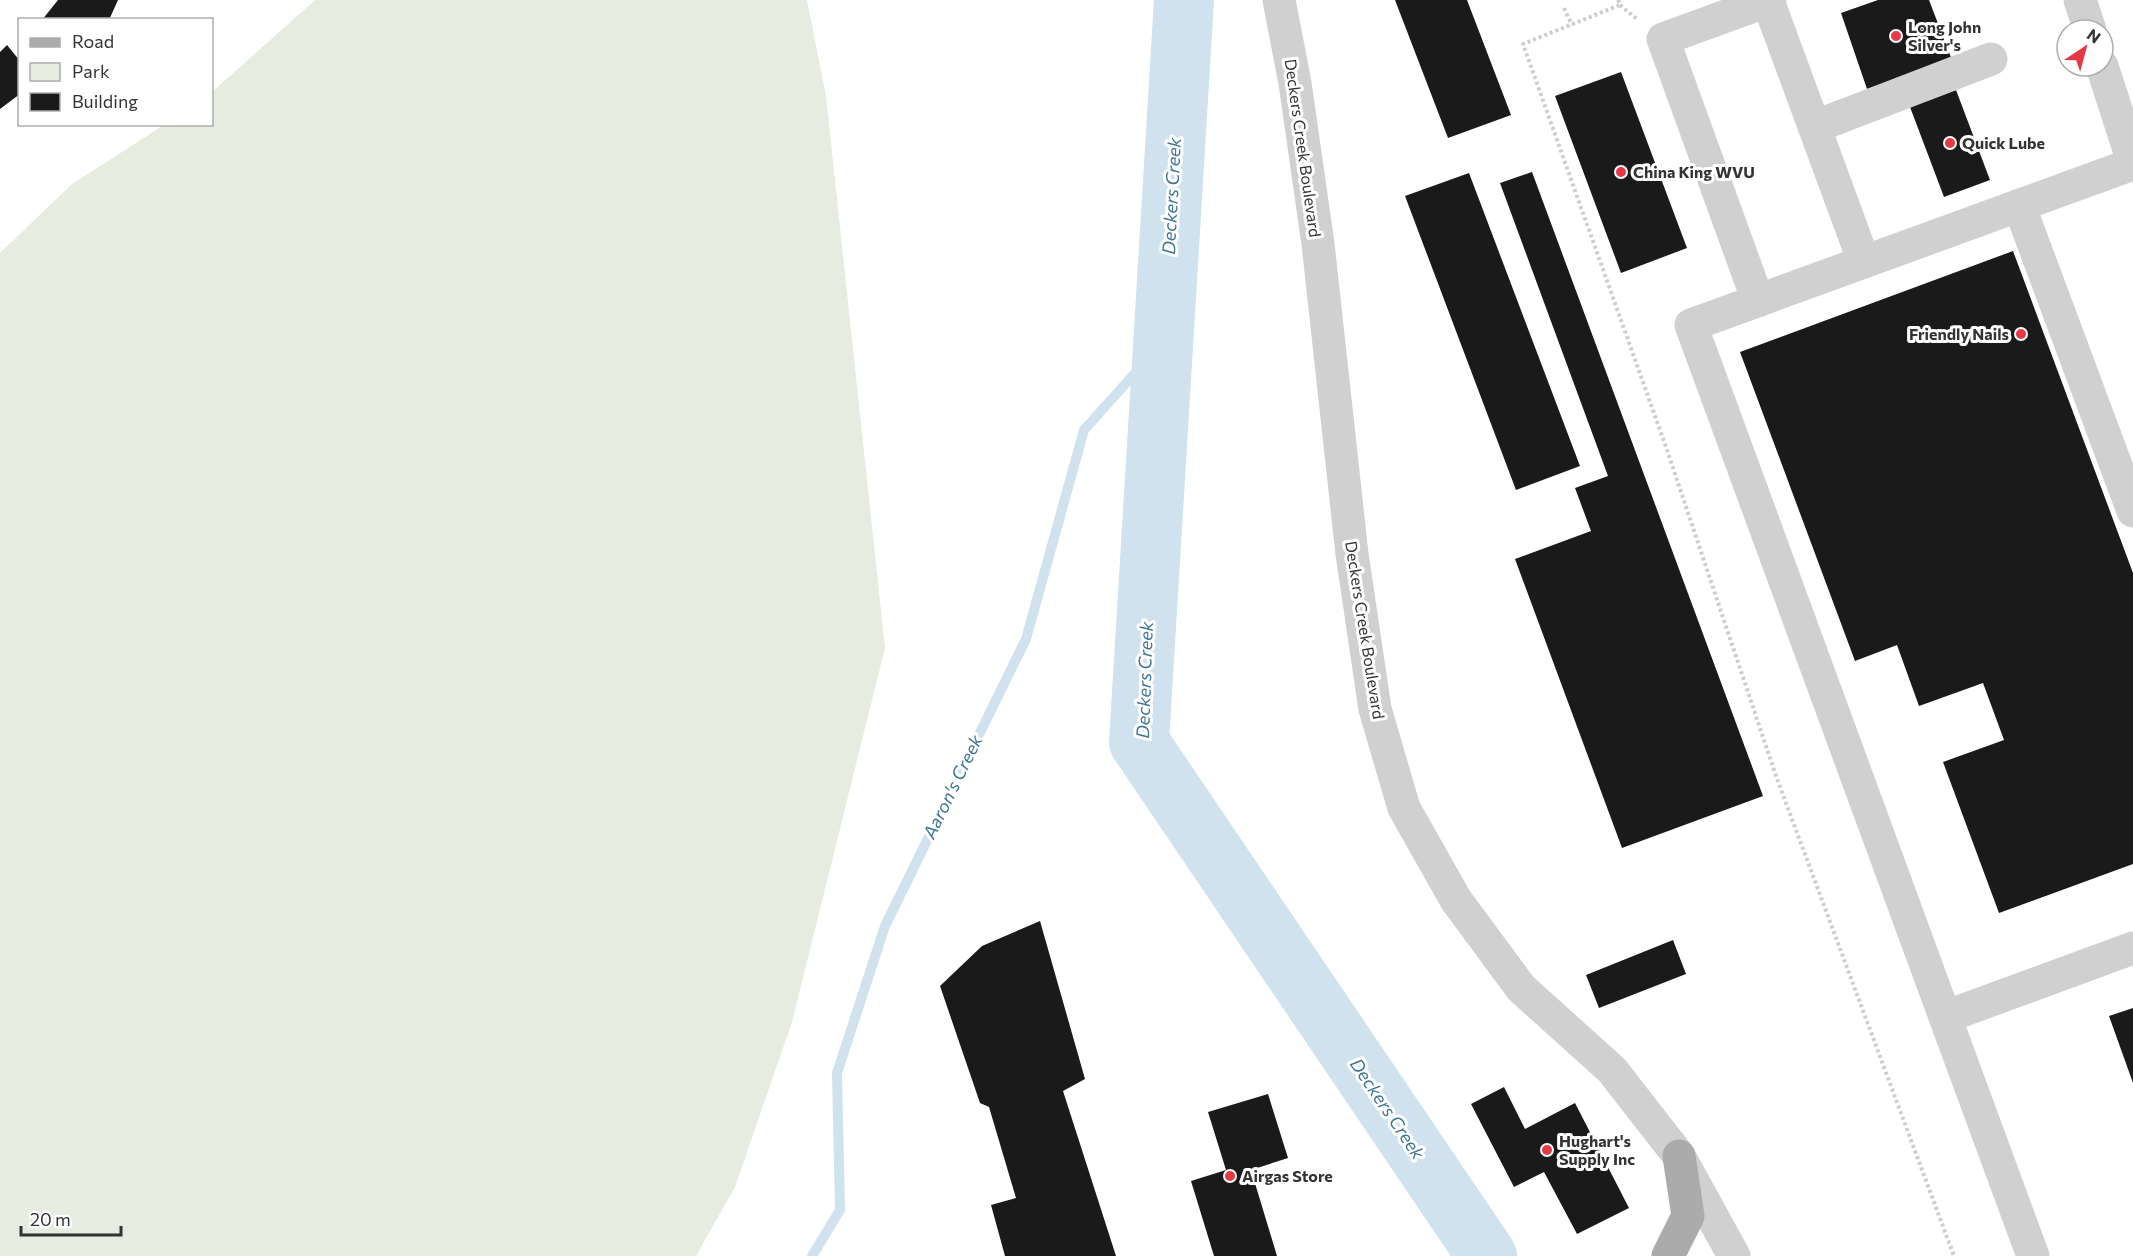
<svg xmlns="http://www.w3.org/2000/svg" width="2133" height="1256" viewBox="0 0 2133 1256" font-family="Commissioner,sans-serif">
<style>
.green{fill:#e6ecdf}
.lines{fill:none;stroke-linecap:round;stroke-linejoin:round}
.stream{stroke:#cfe2ee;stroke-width:10}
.river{stroke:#cfe2ee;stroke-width:60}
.building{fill:#1a1a1a}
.path{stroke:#cdcdcd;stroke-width:4;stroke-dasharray:3 3;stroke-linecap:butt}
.minor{stroke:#d0d0d0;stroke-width:33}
.major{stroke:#ababab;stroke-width:33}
.poi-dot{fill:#e63946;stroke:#fff;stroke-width:2}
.labels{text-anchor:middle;stroke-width:6;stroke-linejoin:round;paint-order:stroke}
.poi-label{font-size:16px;font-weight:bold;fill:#333;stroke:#fff;text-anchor:start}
.street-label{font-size:16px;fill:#333;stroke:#fff}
.water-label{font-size:18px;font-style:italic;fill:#3f7597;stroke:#fff}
</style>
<rect width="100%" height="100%" fill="#fff"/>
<!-- green -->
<path class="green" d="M315 0H807L826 96 885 648 792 1022 735 1187 696 1256H0V253L72 184 164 125 212 124V92Z"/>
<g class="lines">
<!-- stream -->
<path class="stream" d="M812 1256 840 1210 837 1073 885 926 1026 639 1084 430 1163 342"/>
<!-- river -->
<path class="river" d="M1184 0 1139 742 1487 1256"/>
</g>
<!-- building -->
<path class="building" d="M58 0H118L109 20H42Z
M1395 0H1467L1511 115 1448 138Z
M1878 0H1929L1952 60 1867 89 1841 13Z
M7 45 20 61V94L0 109V52Z
M1621 72 1687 248 1621 273 1555 96Z
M1956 90 1990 180 1944 197 1910 107Z
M1532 172 1763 796 1622 848 1515 559 1591 531 1575 488 1608 476 1500 183Z
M1469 173 1580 466 1516 490 1405 196Z
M2013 251 2133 573V864L1999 913 1943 762 2004 740 1983 683 1919 706 1897 645 1855 661 1740 352Z
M1040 921 1085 1079 1063 1091 1116 1256H1005L991 1205 1016 1198 989 1107 980 1103 940 986 982 946Z
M1673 940 1686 974 1599 1008 1586 975Z
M2133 1008V1083L2109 1016Z
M1504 1087 1525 1129 1575 1103 1629 1208 1577 1234 1544 1172 1514 1187 1471 1104Z
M1268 1094 1288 1158 1251 1170 1277 1256H1214L1191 1181 1226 1170 1208 1112Z"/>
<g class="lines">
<!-- path -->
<path class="path" d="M1618 0 1620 5 1523 44 1666 447 1776 776 1954 1256
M1620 5 1638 20
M1564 8 1572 25"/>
<!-- minor -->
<path class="minor" d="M1279 0 1295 83 1318 244 1352 554 1375 709 1404 808 1456 900 1521 988 1612 1070 1679 1156 1734 1256
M2080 0 2090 30
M1768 1 1864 262
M2102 66 2133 162
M1814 127 1991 59
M2133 164 1691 325 1945 1017 2133 948
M2019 205 2133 511
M1758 301 1663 39 1770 0
M1945 1017 2033 1256"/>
<!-- major -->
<path class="major" d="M1668 1256 1688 1216 1679 1156"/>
</g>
<!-- markers -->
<g class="poi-dot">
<circle cx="1896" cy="36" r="6"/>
<circle cx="1950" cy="143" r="6"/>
<circle cx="1621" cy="172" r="6"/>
<circle cx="2021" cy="334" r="6"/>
<circle cx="1547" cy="1150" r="6"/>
<circle cx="1230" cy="1176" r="6"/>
</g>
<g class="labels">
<!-- poi labels -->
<g class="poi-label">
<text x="1908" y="33">Long John<tspan x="1908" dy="18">Silver's</tspan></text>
<text x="1962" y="149">Quick Lube</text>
<text x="1633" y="178">China King WVU</text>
<text x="2009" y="340" text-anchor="end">Friendly Nails</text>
<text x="1559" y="1147">Hughart's<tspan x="1559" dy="18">Supply Inc</tspan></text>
<text x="1242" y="1182">Airgas Store</text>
</g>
<!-- street labels -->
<g class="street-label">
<text transform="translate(1303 148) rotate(82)" y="6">Deckers Creek Boulevard</text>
<text transform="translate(1365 630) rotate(81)" y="6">Deckers Creek Boulevard</text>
</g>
<!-- water labels -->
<g class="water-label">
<text transform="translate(1172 196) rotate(-87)" y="6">Deckers Creek</text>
<text transform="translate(1145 680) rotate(-88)" y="6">Deckers Creek</text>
<text transform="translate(953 787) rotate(-64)" y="6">Aaron's Creek</text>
<text transform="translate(1387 1109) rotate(56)" y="6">Deckers Creek</text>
</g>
</g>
<!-- legend -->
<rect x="18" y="18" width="195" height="108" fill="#ffffff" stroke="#adadad" stroke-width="1.5"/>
<rect x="30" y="38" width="30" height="9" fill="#ababab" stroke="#adadad" stroke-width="1.5"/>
<text x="72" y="48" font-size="18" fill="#333333">Road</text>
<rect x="30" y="63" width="30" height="18" fill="#e6ecdf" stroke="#adadad" stroke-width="1.5"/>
<text x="72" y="78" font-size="18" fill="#333333">Park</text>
<rect x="30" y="93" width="30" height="18" fill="#1a1a1a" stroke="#adadad" stroke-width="1.5"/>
<text x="72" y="108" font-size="18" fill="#333333">Building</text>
<!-- north arrow -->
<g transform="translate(2085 48) rotate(36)"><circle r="28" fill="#ffffff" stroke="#adadad" stroke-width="1.5"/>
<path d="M0-4.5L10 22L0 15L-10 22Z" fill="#e63946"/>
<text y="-9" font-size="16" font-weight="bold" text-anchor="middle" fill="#333333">N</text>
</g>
<!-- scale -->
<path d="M21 1226v9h100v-9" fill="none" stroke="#333333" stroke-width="3"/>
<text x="30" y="1226" font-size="18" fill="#333333" stroke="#ffffff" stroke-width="4.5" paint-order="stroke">20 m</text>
</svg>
